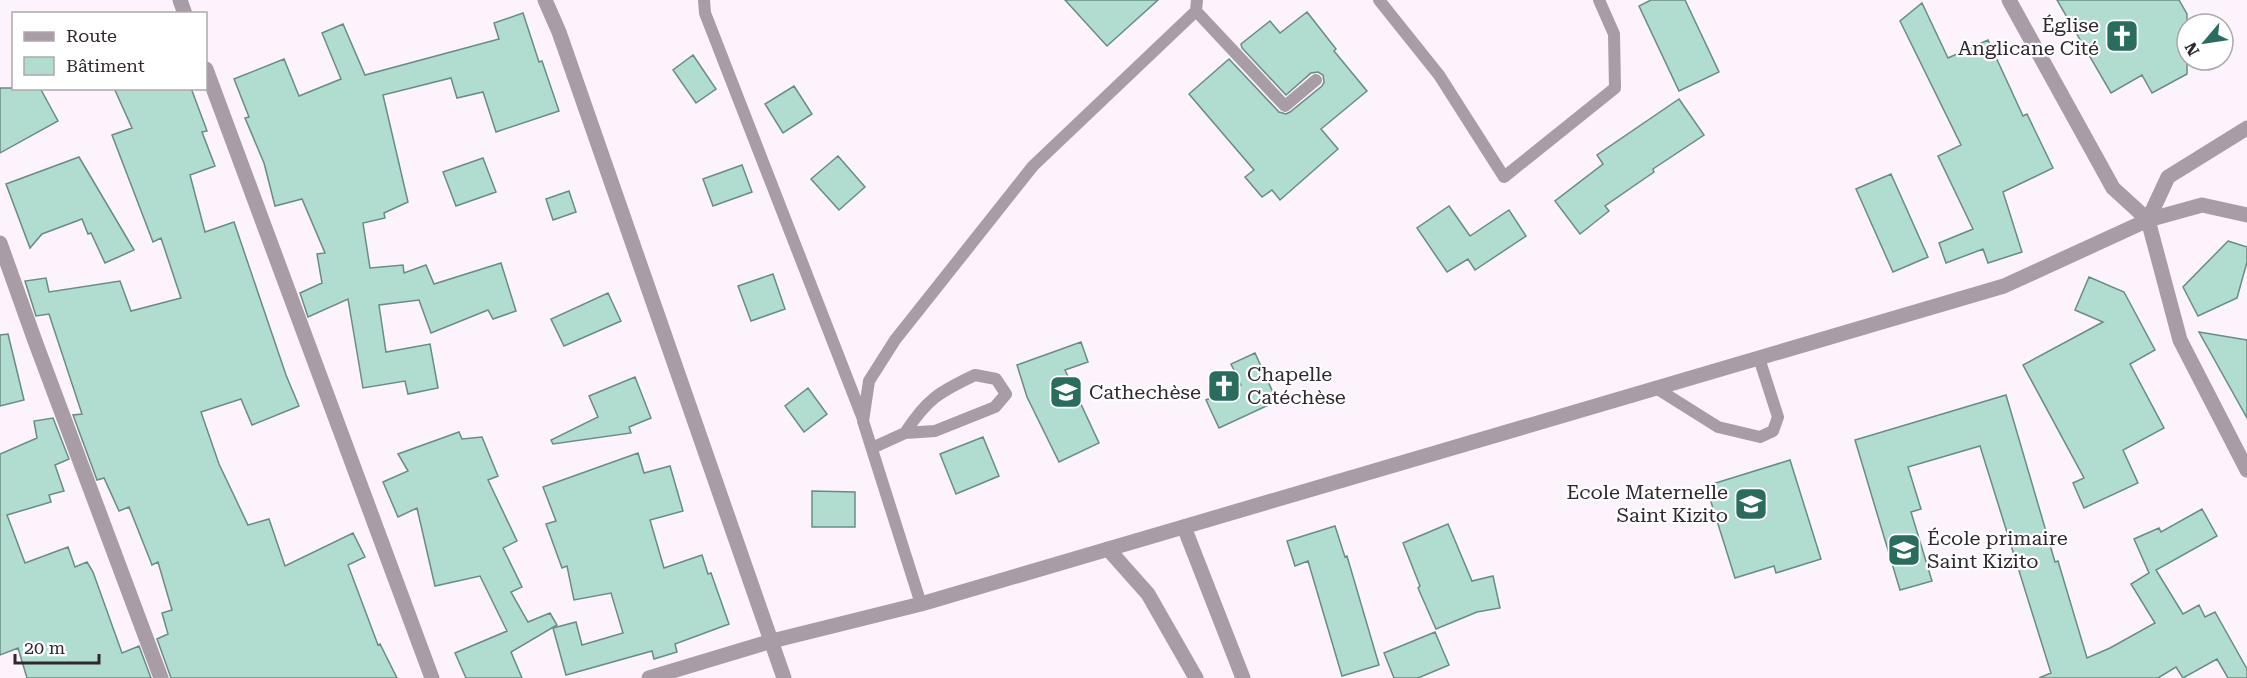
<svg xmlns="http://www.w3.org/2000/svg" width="2247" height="678" viewBox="0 0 2247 678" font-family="'Roboto Serif',serif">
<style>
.building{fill:#b1dcd0;stroke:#698c83;stroke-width:1.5}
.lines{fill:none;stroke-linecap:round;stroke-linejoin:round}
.service{stroke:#a89ca7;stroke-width:12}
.minor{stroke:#a89ca7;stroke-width:15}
.tertiary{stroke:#a89ca7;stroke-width:15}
.labels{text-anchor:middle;stroke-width:4.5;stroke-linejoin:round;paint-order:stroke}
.poi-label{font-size:20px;fill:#302730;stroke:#fff;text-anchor:start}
</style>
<rect width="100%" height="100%" fill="#fdf3fc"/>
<!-- building -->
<path class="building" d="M1065 0H1158L1107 46Z
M1651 0H1685L1719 72 1679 91 1639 6Z
M2057 0H2179L2187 14V74L2152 93 2142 75 2111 93Z
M1922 3 1948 58 1988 40 2023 116 2027 114 2053 168 2003 192 2022 252 1988 263 1983 249 1946 263 1939 243 1973 229 1938 156 1961 145 1900 21Z
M1307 12 1336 49 1334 51 1367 91 1321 129 1338 149 1280 200 1272 190 1262 197 1245 177 1254 170 1189 94 1229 59 1279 112 1286 114 1290 112 1322 86 1324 82 1323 75 1318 72 1311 73 1286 95 1242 48 1241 44 1270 21 1280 33Z
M523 13 539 62 542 61 559 111 496 132 483 92 457 98 451 78 383 95 408 202 384 213 385 218 363 223 370 268 403 265 404 273 426 265 434 284 501 263 516 311 493 319 488 310 431 333 419 300 379 305 386 352 430 344 438 388 408 394 405 381 363 388 348 299 308 317 300 293 322 283 317 254 325 253 302 199 275 206 264 163 245 118 249 117 234 79 284 59 299 96 341 79 322 33 343 24 365 75 499 39 494 23Z
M693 55 716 89 696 103 673 70Z
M794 86 812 114 783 133 765 104Z
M0 88H40L58 121 0 153Z
M114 88H191L207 131 202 132 215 166 190 175 205 232 234 222 286 375 299 406 252 425 241 399 201 412 219 464 248 525 269 519 285 566 353 533 365 557 348 565 378 645 380 644 397 678H171L157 639 168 634 162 613 172 610 158 562 152 565 129 507 119 511 104 478 97 480 73 415 82 414 49 314 36 316 25 281 46 278 49 292 120 281 131 311 181 298 161 238 153 242 112 135 132 128Z
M1679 99 1704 135 1653 169 1654 172 1605 206 1609 211 1580 234 1555 201 1603 164 1597 155Z
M838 156 865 187 839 210 811 179Z
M79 157 134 250 105 263 91 233 88 234 82 219 42 234 30 248 6 184Z
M483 158 496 192 456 206 443 172Z
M742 165 752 192 713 206 703 179Z
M1891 174 1928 257 1893 272 1856 189Z
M569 191 576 212 553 220 546 199Z
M1449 206 1470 236 1509 210 1526 236 1475 270 1468 259 1447 272 1417 228Z
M2228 241 2247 247V262L2237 298 2198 316 2183 287Z
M773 274 785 309 751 321 738 286Z
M2089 277 2124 292 2155 350 2130 364 2164 428 2123 450 2138 483 2084 508 2073 483 2084 478 2023 365 2103 322 2075 310Z
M608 293 621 321 564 346 551 319Z
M2199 332 2247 340V418Z
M8 334 24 400 0 406V335Z
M1081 342 1088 362 1065 370 1099 443 1059 462 1027 397 1017 365Z
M1255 353 1277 401 1219 428 1206 400 1241 385 1231 364Z
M635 377 651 418 629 427 631 433 553 444 551 440 598 417 589 396Z
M808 388 827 414 804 432 785 406Z
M2006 395 2055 562 2058 561 2087 658 2110 648 2155 623 2131 584 2149 573 2134 539 2159 528 2161 532 2202 509 2217 536 2156 570 2183 614 2199 605 2205 617 2215 612 2247 669V678H2228L2217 659 2183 678 2176 667 2158 678H2039L2051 673 1980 446 1908 467 1921 509 1911 512 1932 581 1900 590 1855 440Z
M53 418 69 459 55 465 64 491 49 495 51 502 7 515 25 563 68 547 75 567 87 562 93 572 122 653 139 646 151 678H27L18 648 0 655V454L37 438 34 421Z
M459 432 462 439 482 437 498 476 488 480 517 541 503 548 522 587 511 592 528 622 550 613 557 625 511 652 522 678H466L455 653 507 631 480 576 435 586 417 508 398 517 383 482 408 471 398 454Z
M983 437 999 476 956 494 940 454Z
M638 453 644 473 670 466 683 511 650 520 664 568 702 555 708 574 711 573 729 624 675 644 677 652 654 659 652 651 566 675 553 628 576 622 582 645 623 633 611 593 574 600 567 566 562 568 546 524 556 521 543 487Z
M1790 460 1821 559 1776 573 1774 566 1735 578 1706 486Z
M812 491 855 492V527H812Z
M1448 524 1472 581 1493 576 1500 608 1477 612 1436 629 1418 588 1420 586 1403 543Z
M1335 526 1345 557 1347 556 1379 665 1342 676 1308 561 1295 566 1287 541Z
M1435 632 1449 665 1418 678H1394L1384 653Z"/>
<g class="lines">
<!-- service -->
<path class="service" d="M704 0 705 13 863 419
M1379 0 1439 75 1504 177 1615 88 1614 34 1599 0
M1196 11 1285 106 1316 80
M975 375 996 379 1006 394 995 407 935 431 905 433C927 399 939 392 975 375Z
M1656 388 1718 427 1760 437 1773 431 1778 417 1759 358
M872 448 905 433
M921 604 863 421 869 381 895 340 1033 166 1196 11 1197 0"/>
<!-- minor -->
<path class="minor" d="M180 0 185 14
M2009 0 2113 188 2148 220 2180 340 2247 470
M206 69 432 678
M2148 220 2168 177 2247 128
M0 243 35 341 161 678
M1184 527 1243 678
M1108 549 1148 594 1196 678
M649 678 772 641"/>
<!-- tertiary -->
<path class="tertiary" d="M545 0 559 32 784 678
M772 641 921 604 2004 286 2148 220 2202 205 2247 215"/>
</g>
<!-- icons -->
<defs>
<g id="church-square" transform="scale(1.725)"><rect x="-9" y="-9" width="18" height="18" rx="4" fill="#2a6d5f" stroke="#fff"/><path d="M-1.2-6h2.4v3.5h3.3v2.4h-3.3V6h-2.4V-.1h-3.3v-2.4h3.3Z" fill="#fff"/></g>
<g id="university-square" transform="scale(1.725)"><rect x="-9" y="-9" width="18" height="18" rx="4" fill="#2a6d5f" stroke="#fff"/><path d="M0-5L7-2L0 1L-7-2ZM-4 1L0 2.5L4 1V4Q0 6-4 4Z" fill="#fff"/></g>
<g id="school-square" transform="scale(1.725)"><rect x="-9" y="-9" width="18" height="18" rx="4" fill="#2a6d5f" stroke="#fff"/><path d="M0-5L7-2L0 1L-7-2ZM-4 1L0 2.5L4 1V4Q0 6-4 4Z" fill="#fff"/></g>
</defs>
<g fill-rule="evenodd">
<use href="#church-square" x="2122" y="36"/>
<use href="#church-square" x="1224" y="386"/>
<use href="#university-square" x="1066" y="392"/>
<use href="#school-square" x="1751" y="504"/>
<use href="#school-square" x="1904" y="550"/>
</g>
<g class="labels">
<!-- poi labels -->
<g class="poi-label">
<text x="2099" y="32" text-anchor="end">Église<tspan x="2099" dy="23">Anglicane Cité</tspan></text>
<text x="1247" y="381">Chapelle<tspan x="1247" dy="23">Catéchèse</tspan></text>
<text x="1089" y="399">Cathechèse</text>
<text x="1728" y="499" text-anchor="end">Ecole Maternelle<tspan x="1728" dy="23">Saint Kizito</tspan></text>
<text x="1927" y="545">École primaire<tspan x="1927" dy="23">Saint Kizito</tspan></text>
</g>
</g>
<!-- legend -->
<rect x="12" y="12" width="195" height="78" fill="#ffffff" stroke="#aca9ac" stroke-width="1.5"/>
<rect x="24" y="32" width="30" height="9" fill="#a89ca7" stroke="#aca9ac" stroke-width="1.5"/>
<text x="66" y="42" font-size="18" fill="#302730">Route</text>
<rect x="24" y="57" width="30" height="18" fill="#b1dcd0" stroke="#aca9ac" stroke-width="1.5"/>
<text x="66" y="72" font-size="18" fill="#302730">Bâtiment</text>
<!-- north arrow -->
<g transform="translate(2205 42) rotate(241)"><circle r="28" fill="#ffffff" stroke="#aca9ac" stroke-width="1.5"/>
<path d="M0-4.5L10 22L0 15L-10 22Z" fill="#2a6d5f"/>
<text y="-9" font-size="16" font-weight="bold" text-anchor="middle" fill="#302730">N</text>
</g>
<!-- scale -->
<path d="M15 654v9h84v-9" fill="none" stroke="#302730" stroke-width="3"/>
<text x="24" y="654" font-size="18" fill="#302730" stroke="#ffffff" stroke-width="4.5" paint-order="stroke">20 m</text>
</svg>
